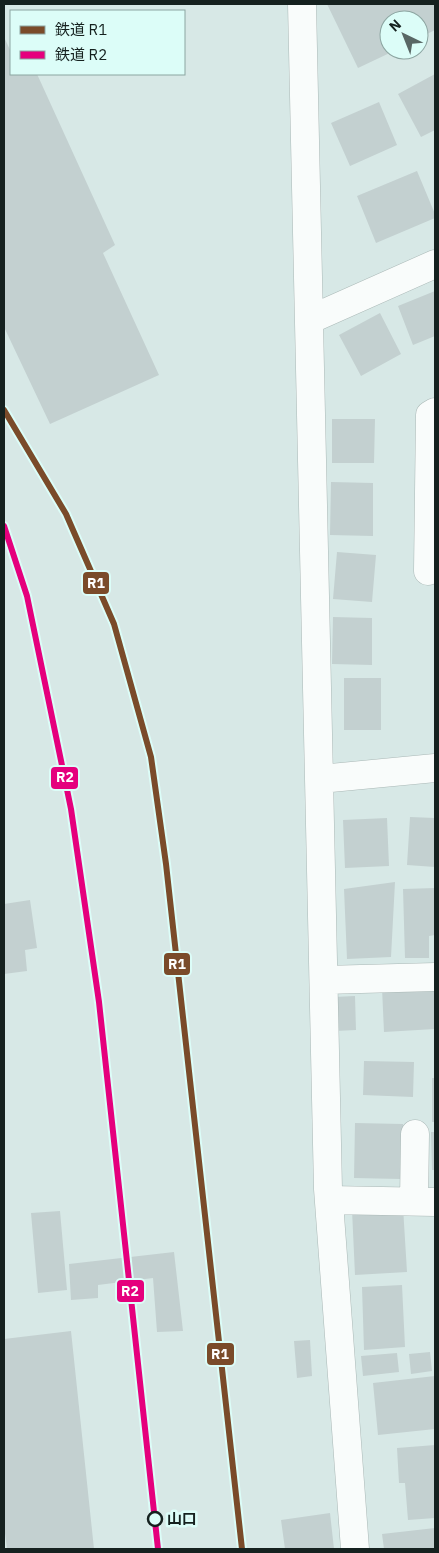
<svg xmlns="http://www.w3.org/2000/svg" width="439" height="1553" viewBox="0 0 439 1553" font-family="'IBM Plex Sans','Noto Sans JP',sans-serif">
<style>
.building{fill:#c3d0d0}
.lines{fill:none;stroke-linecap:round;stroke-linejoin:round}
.minor-casing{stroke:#aab8b6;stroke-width:29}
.minor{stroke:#f9fcfb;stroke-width:28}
.rail-casing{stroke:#c4c9c8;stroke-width:5.5}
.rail{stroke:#dcfdf8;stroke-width:4;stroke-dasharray:11;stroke-linecap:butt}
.rail-1-casing{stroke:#dcfdf8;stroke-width:10}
.rail-2-casing{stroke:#dcfdf8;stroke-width:10}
.rail-1{stroke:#7a4b2a;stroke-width:6}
.rail-2{stroke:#e5007d;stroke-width:6}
.stop-dot{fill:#dcfdf8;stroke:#15211f;stroke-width:2.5}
.labels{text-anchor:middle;stroke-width:5;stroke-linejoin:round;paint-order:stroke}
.stop-label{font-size:15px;font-weight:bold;fill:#15211f;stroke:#dcfdf8;text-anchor:start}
.line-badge{stroke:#dcfdf8;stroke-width:2}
.badge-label{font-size:14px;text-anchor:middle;font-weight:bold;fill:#fff}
</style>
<rect width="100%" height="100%" fill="#d7e8e6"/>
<!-- building -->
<path class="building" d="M327 4H435V30L419 38V20H389V50H396L358 68Z
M4 37 11 52V74H37L115 245 103 253 159 375 50 424 4 327Z
M435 74V130L421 137 398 94Z
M379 102 397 145 350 166 331 123Z
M417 171 435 214V218L376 243 357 196Z
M435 291V336L413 345 398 306Z
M380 313 401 354 361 376 339 335Z
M332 419H375L374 463H332Z
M331 482 373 483V536L330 535Z
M337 552 376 555 372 602 333 599Z
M333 617 372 618V665L332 664Z
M344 678H381V730H344Z
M410 817 435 818V867L407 865Z
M387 818 389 866 345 868 343 820Z
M395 882 391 957 347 959 344 889Z
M435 888V935L429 936V958H405L403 889Z
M30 900 37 948 25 950 27 971 4 974V904Z
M435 985V1029L384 1032 382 988Z
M355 996 356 1030 335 1031 334 997Z
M364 1061 414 1062 413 1097 363 1095Z
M432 1078H435V1122H432Z
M355 1123 403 1124 401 1179 354 1178Z
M431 1132H435V1170H432Z
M403 1207 407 1272 355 1275 352 1210Z
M60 1211 67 1290 38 1293 31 1213Z
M174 1252 183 1331 157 1332 153 1278 98 1285V1298L71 1300 69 1264Z
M402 1285 405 1347 364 1350 362 1287Z
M71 1331 94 1549H7L4 1526V1339Z
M310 1340 312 1376 297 1378 294 1341Z
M430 1352 432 1371 411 1374 409 1354Z
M397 1353 399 1372 363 1376 361 1356Z
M435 1376V1429L378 1435 373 1383Z
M435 1445V1518L408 1520 405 1483H399L397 1448Z
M330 1513 334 1549H285L281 1520Z
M435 1528V1549H384L382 1534Z"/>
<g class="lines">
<!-- minor casing -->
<g class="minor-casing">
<path id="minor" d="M302 4 328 1189 355 1549
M309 320 435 264
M428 571 430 415 435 412
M320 779 435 768
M324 980 435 977
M329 1200 435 1202
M414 1201 415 1134"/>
</g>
<!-- minor -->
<use href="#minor" class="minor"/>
<!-- rail casing -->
<g class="rail-casing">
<path id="rail" d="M4 410 66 514 114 624 151 757 166 864 242 1549
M4 526 27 596 71 809 99 1002 154 1519"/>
</g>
<!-- rail -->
<use href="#rail" class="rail"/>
<!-- rail-1 casing -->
<g class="rail-1-casing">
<path id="rail-1" d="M4 410 66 514 114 624 151 757 166 864 242 1549"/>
</g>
<!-- rail-2 casing -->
<g class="rail-2-casing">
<path id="rail-2" d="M4 526 27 596 71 809 99 1002 158 1549"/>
</g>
<!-- rail-1 -->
<use href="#rail-1" class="rail-1"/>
<!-- rail-2 -->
<use href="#rail-2" class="rail-2"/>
</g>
<!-- markers -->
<circle class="stop-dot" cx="155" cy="1519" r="7"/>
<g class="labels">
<!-- stop labels -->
<g class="stop-label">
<text x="167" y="1524">山口</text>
</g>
</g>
<g class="line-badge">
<rect x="82" y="571" width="28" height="24" rx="5" fill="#7a4b2a"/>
<rect x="50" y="766" width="29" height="24" rx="5" fill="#e5007d"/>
<rect x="163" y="952" width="28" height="24" rx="5" fill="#7a4b2a"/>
<rect x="116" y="1279" width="29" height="24" rx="5" fill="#e5007d"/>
<rect x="206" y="1342" width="29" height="24" rx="5" fill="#7a4b2a"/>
</g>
<g class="badge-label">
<text x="96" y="588">R1</text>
<text x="65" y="782">R2</text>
<text x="177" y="969">R1</text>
<text x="130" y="1296">R2</text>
<text x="220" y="1359">R1</text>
</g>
<!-- border -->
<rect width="439" height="1553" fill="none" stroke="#15211f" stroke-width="10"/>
<!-- legend -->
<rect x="10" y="10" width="175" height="65" fill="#dcfdf8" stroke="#8ca5a1"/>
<rect x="20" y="26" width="25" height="8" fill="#7a4b2a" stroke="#8ca5a1"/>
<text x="55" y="35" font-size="15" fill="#15211f">鉄道 R1</text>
<rect x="20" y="51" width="25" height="8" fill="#e5007d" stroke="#8ca5a1"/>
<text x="55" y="60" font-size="15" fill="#15211f">鉄道 R2</text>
<!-- north arrow -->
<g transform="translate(404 35) rotate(317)"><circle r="24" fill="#dcfdf8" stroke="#8ca5a1"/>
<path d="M0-4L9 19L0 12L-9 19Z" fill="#596765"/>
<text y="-8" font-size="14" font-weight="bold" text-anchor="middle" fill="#15211f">N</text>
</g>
</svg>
